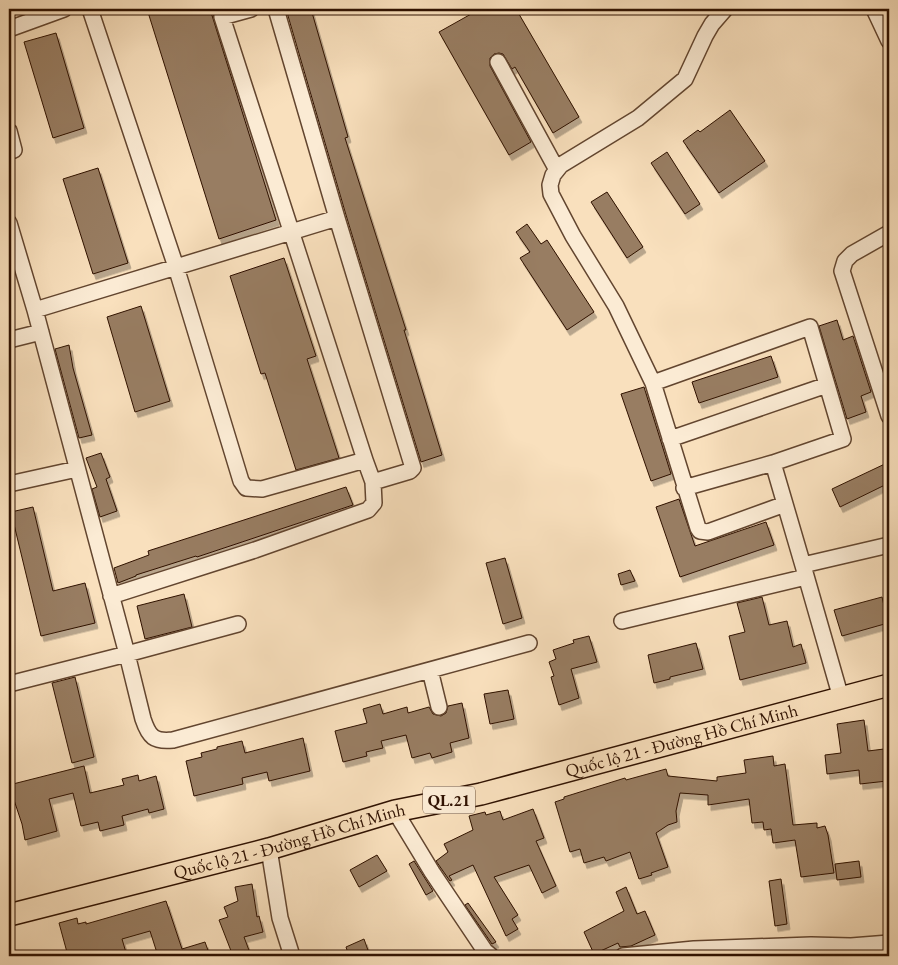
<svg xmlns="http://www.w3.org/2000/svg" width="898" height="965" viewBox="0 0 898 965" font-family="'EB Garamond',serif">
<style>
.building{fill:#987d62;stroke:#2f1100;filter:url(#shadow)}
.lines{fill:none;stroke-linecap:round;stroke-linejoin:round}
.minor-casing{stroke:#62452f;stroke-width:18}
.highway-casing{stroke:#2f1100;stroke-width:24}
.minor{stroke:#fbebd4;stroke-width:15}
.highway{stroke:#f9e0bd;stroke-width:21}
.labels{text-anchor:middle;stroke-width:4;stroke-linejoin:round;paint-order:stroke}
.shield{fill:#fbebd4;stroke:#6c5240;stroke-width:1}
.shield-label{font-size:16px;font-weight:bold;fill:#2f1100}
.street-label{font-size:18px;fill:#2f1100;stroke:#fbebd4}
</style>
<defs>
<filter id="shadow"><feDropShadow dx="3" dy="5.5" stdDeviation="0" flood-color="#0004"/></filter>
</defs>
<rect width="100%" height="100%" fill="#f9e0bd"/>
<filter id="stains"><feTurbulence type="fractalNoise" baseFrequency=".004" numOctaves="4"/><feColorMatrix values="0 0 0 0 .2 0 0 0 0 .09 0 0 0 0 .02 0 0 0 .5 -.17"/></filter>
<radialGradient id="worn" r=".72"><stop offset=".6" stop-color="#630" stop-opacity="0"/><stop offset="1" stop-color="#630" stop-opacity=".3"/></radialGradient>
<!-- building -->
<path class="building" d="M147 9H210L276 220 219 239Z
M286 9H311L348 137 345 138 406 330H404L442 455 421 462 346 215Z
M480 9H516L579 117 553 133 515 67 512 69 503 54 499 53 494 54 490 58V66L531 142 509 155 439 32Z
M56 33 84 128 53 138 24 42Z
M730 110 765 161 719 193 683 141 698 130 700 132Z
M667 152 700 204 685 214 651 163Z
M98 168 128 263 93 274 63 179Z
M607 192 643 247 627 258 591 202Z
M527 224 541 244 547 240 594 312 567 330 520 258 530 252 516 232Z
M284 258 316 356 307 359 339 458 296 470 265 373 261 374 230 276Z
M141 306 170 401 135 412 107 317Z
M837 320 843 340 853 336 871 392 861 396 866 412 847 419 819 326Z
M69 345 73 368 92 435 79 438 55 349Z
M771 356 778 377 699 403 692 382Z
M644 387 671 474 651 481 621 394Z
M101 453 110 477 106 479 117 511 100 517 92 489 97 487 86 458Z
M889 462V483L840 507 832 489Z
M346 487 353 505 197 557 196 556 136 575V576L118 583 114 568 149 555 148 551Z
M679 499 695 546 766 522 774 545 680 577 656 507Z
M33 507 53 591 85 583 95 623 41 636 11 512Z
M505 558 522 618 503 624 486 563Z
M630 570 635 581 621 585 618 574Z
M184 594 192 627 145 639 137 606Z
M762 597 769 625 787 621 793 647 801 644 806 663 740 680 729 636 745 632 737 603Z
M882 597 888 623 842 636 834 610Z
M589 636 597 662 571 669 579 698 559 705 551 677 554 676 549 662 556 659 553 650 574 643 573 640Z
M696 643 703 669 670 677V679L654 683 648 655Z
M75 677 94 757 72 763 52 683Z
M508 690 514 719 490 724 484 694Z
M462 703 469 738 450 743 452 752 432 758 430 753 412 758 406 735 381 741 383 748 366 752 367 756 343 762 335 731 367 723 363 709 380 704 383 714 407 707 408 713 429 707 433 714 441 716 446 713 448 706Z
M864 720 868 751 884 749 887 781 860 784 859 770 827 774 825 755 841 753 837 724Z
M303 738 310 771 269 781 267 772 242 778 243 784 194 796 186 761 202 757 201 753 217 749V747L242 741 245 753Z
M773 756 774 766 785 764 793 825 817 823V828L825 826 828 835 834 873 801 877 795 840 773 843 771 829 764 830 763 822 752 823 749 799 708 805V795L680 793 676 811 677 822 668 825 656 833 668 867 651 873 652 875 639 879 630 852 606 861 604 857 584 863 580 849 570 852 555 802 564 799V797L625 778 626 780 666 769 668 776 717 781V777L746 773 744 760Z
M84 766 90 793 124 785 122 779 138 775 139 781 156 776 164 809 149 813 148 809 122 816 124 825 100 831 98 822 81 826 73 793 49 799 57 831 25 840 22 824 9 785Z
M533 809 544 838 536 841 556 886 542 893 529 865 494 877 518 915 512 919 518 929 506 936 473 865 449 876 452 880 450 881 436 861 448 852 444 844 473 830 469 816 485 812 486 815 500 811 503 820Z
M377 855 387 871 359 887 350 870Z
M414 861 433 891 426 895 409 864Z
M859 861 861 877 837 880 835 864Z
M781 879 787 924 775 926 769 881Z
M252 884 257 917 259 916 263 932 244 937 250 953 242 956H233L219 920 228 917 224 907 238 901 235 887Z
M626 887 637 914 645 911 655 935 631 946 620 947 618 943 594 954 584 932 624 911 616 892Z
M166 901 182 949 205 942 210 956H158L150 931 122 939 127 956H68L59 923 77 918 78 924 86 922V924Z
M468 903 496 942 492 944 465 905Z
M364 939 370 956H349L346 947Z"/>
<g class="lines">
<!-- minor casing -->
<g class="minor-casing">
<path id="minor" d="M90 9 176 267 241 481 246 488 262 489 365 460 222 17V9
M276 9 337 218 413 468 410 471 373 482 365 460
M874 9 889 41
M222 17 251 9
M9 29 64 9
M498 62 557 170
M9 131 14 150
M9 223 35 310 127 654 143 719C149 737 154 742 173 740L529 643
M889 233 852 254 845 261 842 271 889 416
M35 310 337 218
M9 340 41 332
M653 383 616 306 573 236 551 194 550 185 553 175 561 165 638 118 685 79 705 36 712 24 725 9
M670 439 827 385
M9 484 77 469
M684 488 773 463
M785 504 708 532 700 531 698 528 653 383 810 327 843 439 773 463C796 541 819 620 841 698
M803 565 889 545
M111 596 255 550 368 510 374 503 373 482
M622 621 806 577
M430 670 439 707
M9 684 127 654 238 624
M395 811 432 872 485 951 491 956
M269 849 280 918 292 956
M623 956 694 949 811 945 851 946 889 943"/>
</g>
<!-- highway casing -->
<g class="highway-casing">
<g id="highway">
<path id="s1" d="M9 915 269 849 395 811 481 794 889 685"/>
</g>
</g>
<!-- minor -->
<use href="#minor" class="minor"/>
<!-- highway -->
<use href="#highway" class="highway"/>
</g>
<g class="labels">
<!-- shield labels -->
<rect class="shield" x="423" y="786.5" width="52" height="27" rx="4"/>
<g class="shield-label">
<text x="449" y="806">QL.21</text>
</g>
<!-- street labels -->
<g class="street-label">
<text dy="6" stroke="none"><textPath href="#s1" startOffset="695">Quốc lộ 21 - Đường Hồ Chí Minh</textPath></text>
<text dy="6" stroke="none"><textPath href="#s1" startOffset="290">Quốc lộ 21 - Đường Hồ Chí Minh</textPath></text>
</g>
</g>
<!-- margin -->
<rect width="898" height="965" fill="none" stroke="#f9e0bd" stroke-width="30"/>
<rect x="10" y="10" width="878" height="945" fill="none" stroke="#2f1100" stroke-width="2.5"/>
<rect x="15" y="15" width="868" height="935" fill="none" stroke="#2f1100"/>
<rect width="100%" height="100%" filter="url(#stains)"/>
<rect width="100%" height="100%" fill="url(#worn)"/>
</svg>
